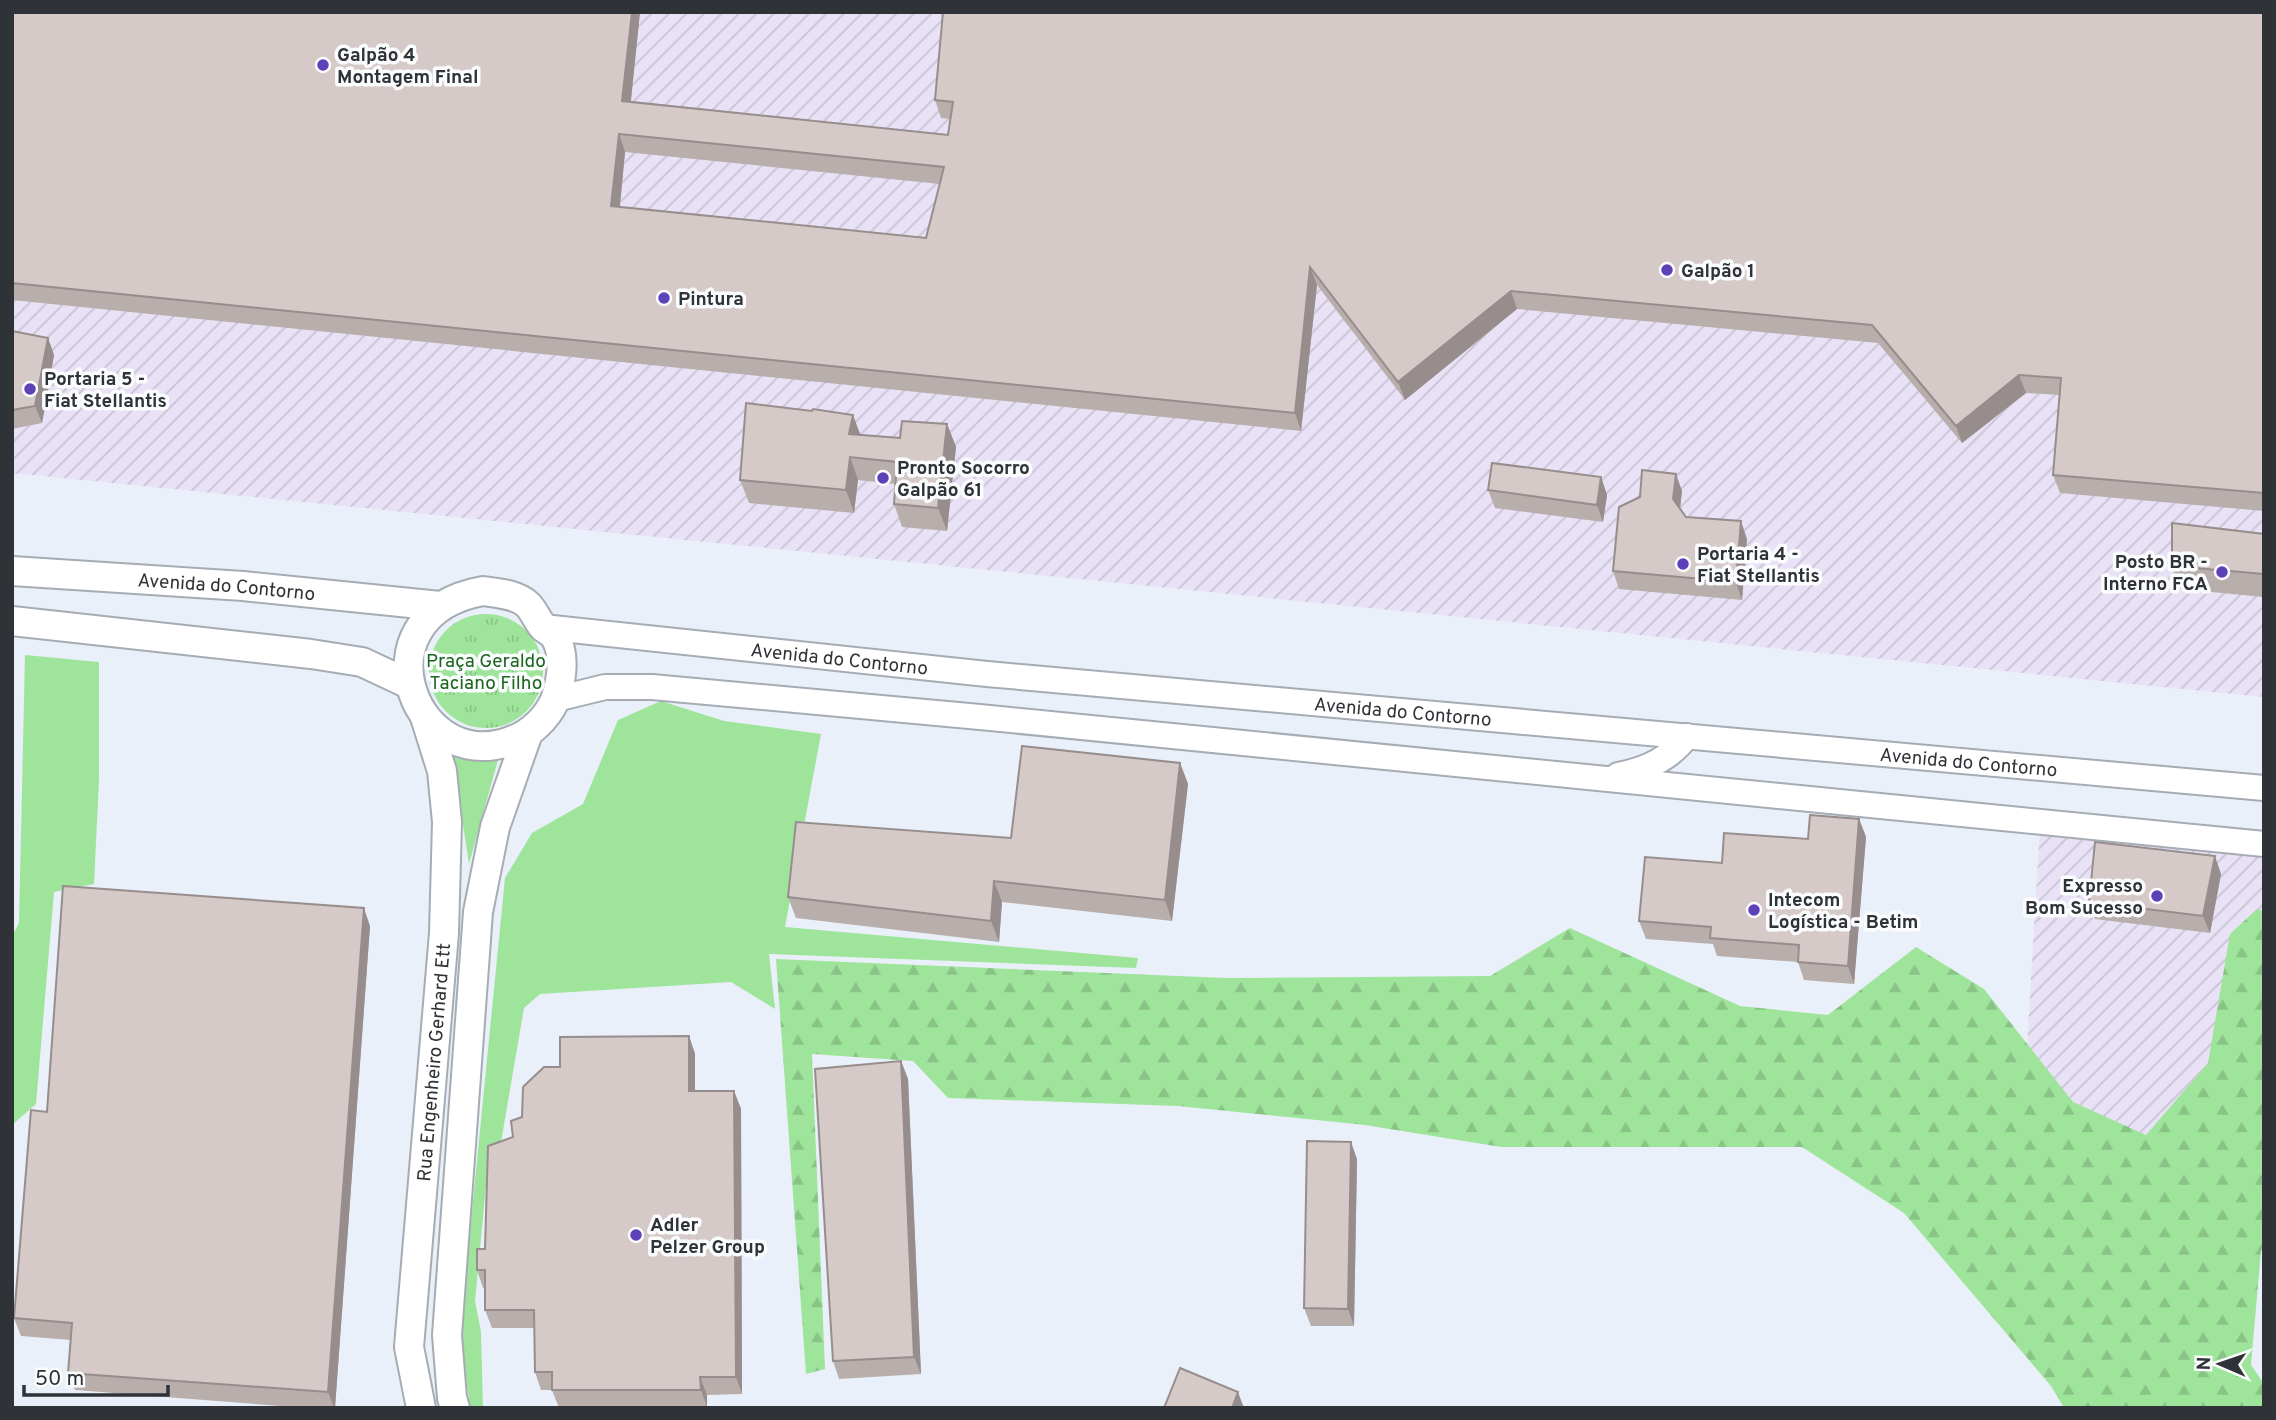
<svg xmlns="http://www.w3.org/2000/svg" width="2276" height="1420" viewBox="0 0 2276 1420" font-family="Overpass,sans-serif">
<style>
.industrial{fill:url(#industrial-furrows)}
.grass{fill:#9fe49b}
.forest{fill:url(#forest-firs)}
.park{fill:url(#park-tufts)}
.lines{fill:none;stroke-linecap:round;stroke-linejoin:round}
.tertiary-casing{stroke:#a5acb4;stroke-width:28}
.secondary-casing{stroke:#a5acb4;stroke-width:32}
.tertiary{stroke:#fff;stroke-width:24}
.secondary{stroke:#fff;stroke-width:28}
.wall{fill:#b8aeac;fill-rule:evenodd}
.shaded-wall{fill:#968d8c}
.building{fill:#d6cac8;stroke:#968d8c;stroke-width:2;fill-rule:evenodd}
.poi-dot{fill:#5c41b9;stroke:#fbfcfe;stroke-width:2.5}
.labels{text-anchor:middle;stroke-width:7;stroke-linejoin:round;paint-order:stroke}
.poi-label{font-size:19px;font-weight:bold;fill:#2f3236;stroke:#fbfcfe;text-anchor:start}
.street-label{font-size:19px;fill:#2f3236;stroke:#fbfcfe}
.park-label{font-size:19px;fill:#1c651c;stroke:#fbfcfe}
</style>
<defs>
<pattern id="industrial-furrows" width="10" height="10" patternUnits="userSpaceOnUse" patternTransform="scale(1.75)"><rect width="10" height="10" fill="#e9e1f6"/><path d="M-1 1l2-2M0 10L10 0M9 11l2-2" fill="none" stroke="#c8c2d4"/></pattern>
<pattern id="forest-firs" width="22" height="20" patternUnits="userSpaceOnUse" patternTransform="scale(1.75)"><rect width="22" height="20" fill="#9fe49b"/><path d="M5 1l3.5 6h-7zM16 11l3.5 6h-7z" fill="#89c486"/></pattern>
<pattern id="park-tufts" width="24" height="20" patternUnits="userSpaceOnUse" patternTransform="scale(1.75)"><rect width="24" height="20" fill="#9fe49b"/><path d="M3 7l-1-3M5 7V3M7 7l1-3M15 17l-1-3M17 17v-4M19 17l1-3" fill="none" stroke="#89c486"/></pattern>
</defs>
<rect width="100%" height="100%" fill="#e9f0f9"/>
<!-- industrial -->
<path class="industrial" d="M12 12H2264V697L12 473Z
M2041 808 2264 854V972L2206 1127 2125 1164 2025 1081Z"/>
<!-- grass -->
<path class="grass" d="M25 655 99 662V780L94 884 54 892 36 1104 12 1125V936L19 923Z
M661 701 724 721 821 734 785 927 1138 958 1136 968 769 954 775 1009 731 982 540 994 524 1008 499 1154 488 1165 475 1301 481 1332 483 1408H470L460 1332 505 878 532 833 583 804 618 720Z
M452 754 498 760 469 864Z"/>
<!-- forest -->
<path class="forest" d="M2257 909 2264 912V1247L2261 1251 2251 1365 2264 1384V1408H2064L2051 1386 1904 1213 1802 1147H1501L1365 1125 1178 1106 948 1098 913 1061 812 1054 825 1369 806 1374 776 959 1226 978 1490 976 1570 928 1740 1006 1828 1015 1916 947 1984 989 2073 1102 2146 1135 2208 1063 2230 934Z"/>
<!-- park -->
<path class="park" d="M429 671a57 57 0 1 1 114 0a57 57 0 1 1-114 0Z"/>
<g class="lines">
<!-- tertiary casing -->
<g class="tertiary-casing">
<g id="tertiary">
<path id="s1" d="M543 627 987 674 2264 788"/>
<path d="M556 699 605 687H652L980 717 2264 844"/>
<path d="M1618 775C1646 770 1670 759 1687 736"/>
</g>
</g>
<!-- secondary casing -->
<g class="secondary-casing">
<g id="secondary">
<path id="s2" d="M12 571 243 586 440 606"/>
<path d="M483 591C497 593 517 594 528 605 534 611 537 620 543 627 546 630 553 633 555 637 565 653 562 677 557 694 552 712 536 729 520 737 416 787 350 615 483 591Z"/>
<path d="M12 621 311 654 362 662 409 684"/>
<path id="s3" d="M421 1408 409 1347 444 933 447 822 442 771 425 717"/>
<path d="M455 1408 452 1398 447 1335 478 912 495 827 528 733"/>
</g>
</g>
<!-- tertiary -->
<use href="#tertiary" class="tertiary"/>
<!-- secondary -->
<use href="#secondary" class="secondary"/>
</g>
<!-- wall -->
<path class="wall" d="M12 12H640L631 101 948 135 950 119 941 118 935 100 2264 12V511L2060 493 2053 475 2059 395 2026 393 1962 443 1878 343 1517 309 1405 400 1317 285 1301 431 12 300ZM625 152 940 184 926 238 620 207Z
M12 331 48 338 54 355 42 423 12 429Z
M947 424 956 447 947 531 902 527 894 504 895 484 858 480 854 513 749 503 740 480 860 435 900 438Z
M1601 477 1607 495 1603 522 1495 508 1488 490Z
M1682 491 1680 509 1686 517 1747 539 1742 600 1619 589 1613 571Z
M2264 534V597L2180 589 2172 566Z
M1180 763 1188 784 1172 921 1002 902 999 942 796 918 788 897 1011 838Z
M1859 819 1866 837 1854 984 1804 980 1798 962 1717 956 1713 944 1646 939 1639 921 1722 863 1808 839Z
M2221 874 2210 933 2095 919 2089 902Z
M370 926 335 1408H307L75 1390 68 1373 71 1340 21 1336 14 1318 47 1112Z
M689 1036 695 1054V1091H734L741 1109 742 1394 707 1395V1407L559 1408 552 1390H541L535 1372 534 1328H492L485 1310V1288H483L477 1270 485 1249 513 1137 522 1117 560 1067Z
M901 1061 908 1079 921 1374 839 1379 833 1361Z
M1357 1159 1354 1326H1311L1304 1308Z"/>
<!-- shaded-wall -->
<path class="shaded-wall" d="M632 12H640L629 118 622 101Z
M619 134 625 152 618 224 611 206Z
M1310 267 1317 285 1301 431 1295 413Z
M1511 291 1517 309 1405 400 1398 382Z
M48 338 54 355 42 423 35 406Z
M2019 375 2026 393 1962 443 1956 426Z
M853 415 862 439 849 434Z
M947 424 956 447 947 531 938 508Z
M850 457 858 480 854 513 846 490Z
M1676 474 1682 491 1679 517 1673 499Z
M1601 477 1607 495 1603 522 1597 505Z
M1741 521 1747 539 1742 600 1736 582Z
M1180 763 1188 784 1172 921 1165 900Z
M1859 819 1866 837 1854 984 1848 966Z
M2215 856 2221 874 2210 933 2203 916Z
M994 881 1002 902 999 942 991 921Z
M364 908 370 926 335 1408H334L328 1392Z
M689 1036 695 1054V1109L689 1091Z
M901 1061 908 1079 921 1374 914 1357Z
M734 1091 741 1109 742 1394 736 1377Z
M1351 1142 1357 1159 1354 1326 1348 1309Z
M700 1377 707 1395V1407L701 1390Z
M1238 1392 1244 1408H1232Z"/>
<!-- building -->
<path class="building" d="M12 12H632L622 101 948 135 953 102 935 100 943 12H2264V493L2053 475 2061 378 2019 375 1956 426 1872 325 1511 291 1398 382 1310 267 1295 413 12 283ZM619 134 944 167 926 238 611 206Z
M12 331 48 338 35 406 12 410Z
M746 403 812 411 813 409 853 415 849 434 900 438 902 421 947 424 938 508 894 504 897 462 850 457 846 490 740 480Z
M1492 463 1601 477 1597 505 1488 490Z
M1642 470 1676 474 1673 499 1686 517 1741 521 1736 582 1613 571 1619 507 1640 497Z
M2172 523 2264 534V574L2172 566Z
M1022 746 1180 763 1165 900 994 881 991 921 788 897 796 822 1011 838Z
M1810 815 1859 819 1848 966 1798 962 1799 945 1710 938 1711 927 1639 921 1645 857 1722 863 1724 833 1808 839Z
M2095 842 2215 856 2203 916 2089 902Z
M63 886 364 908 328 1392 68 1373 72 1323 14 1318 31 1110 47 1112Z
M689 1036V1091H734L736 1377H700L701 1390H552V1372H535L534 1310H485V1270H477V1249H485L488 1146 513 1137 511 1121 522 1117 523 1087 544 1067H560V1037Z
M901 1061 914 1357 833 1361 815 1069Z
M1307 1141 1351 1142 1348 1309 1304 1308Z
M1180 1368 1238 1392 1232 1408H1164Z"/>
<!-- markers -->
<g class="poi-dot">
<circle cx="323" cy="65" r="7"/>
<circle cx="1667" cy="270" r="7"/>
<circle cx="664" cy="298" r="7"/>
<circle cx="30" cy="389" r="7"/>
<circle cx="883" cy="478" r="7"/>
<circle cx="1683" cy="564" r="7"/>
<circle cx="2222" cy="572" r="7"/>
<circle cx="2157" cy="896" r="7"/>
<circle cx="1754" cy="910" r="7"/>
<circle cx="636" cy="1235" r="7"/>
</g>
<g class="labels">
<!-- poi labels -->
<g class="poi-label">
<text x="337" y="61">Galpão 4<tspan x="337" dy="22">Montagem Final</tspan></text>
<text x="1681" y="277">Galpão 1</text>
<text x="678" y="305">Pintura</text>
<text x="44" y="385">Portaria 5 -<tspan x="44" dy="22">Fiat Stellantis</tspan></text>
<text x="897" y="474">Pronto Socorro<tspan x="897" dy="22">Galpão 61</tspan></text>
<text x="1697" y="560">Portaria 4 -<tspan x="1697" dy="22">Fiat Stellantis</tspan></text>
<text x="2208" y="568" text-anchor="end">Posto BR -<tspan x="2208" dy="22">Interno FCA</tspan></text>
<text x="2143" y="892" text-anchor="end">Expresso<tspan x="2143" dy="22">Bom Sucesso</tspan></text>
<text x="1768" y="906">Intecom<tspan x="1768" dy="22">Logística - Betim</tspan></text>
<text x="650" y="1231">Adler<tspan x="650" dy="22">Pelzer Group</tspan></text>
</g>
<!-- street labels -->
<g class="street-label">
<text dy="7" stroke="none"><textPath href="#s2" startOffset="215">Avenida do Contorno</textPath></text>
<text dy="7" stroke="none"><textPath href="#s1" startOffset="298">Avenida do Contorno</textPath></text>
<text dy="7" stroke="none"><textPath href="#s1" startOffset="864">Avenida do Contorno</textPath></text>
<text dy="7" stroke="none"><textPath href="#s1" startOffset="1432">Avenida do Contorno</textPath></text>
<text dy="7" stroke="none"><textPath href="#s3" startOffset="348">Rua Engenheiro Gerhard Ett</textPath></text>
</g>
<!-- park labels -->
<g class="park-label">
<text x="486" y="667">Praça Geraldo<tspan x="486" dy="22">Taciano Filho</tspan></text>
</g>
</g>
<!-- border -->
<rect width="2276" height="1420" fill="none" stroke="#2f3236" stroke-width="28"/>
<!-- north arrow -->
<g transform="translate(2220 1364) rotate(272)" stroke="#fbfcfe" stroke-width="5" paint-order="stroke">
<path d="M0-5L12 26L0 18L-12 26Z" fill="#2f3236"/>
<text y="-10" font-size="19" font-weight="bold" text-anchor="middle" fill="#2f3236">N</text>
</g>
<!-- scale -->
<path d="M24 1385v10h144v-10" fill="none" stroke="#2f3236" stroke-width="3.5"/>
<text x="35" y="1385" font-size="21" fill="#2f3236" stroke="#fbfcfe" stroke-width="5" paint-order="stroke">50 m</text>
</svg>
